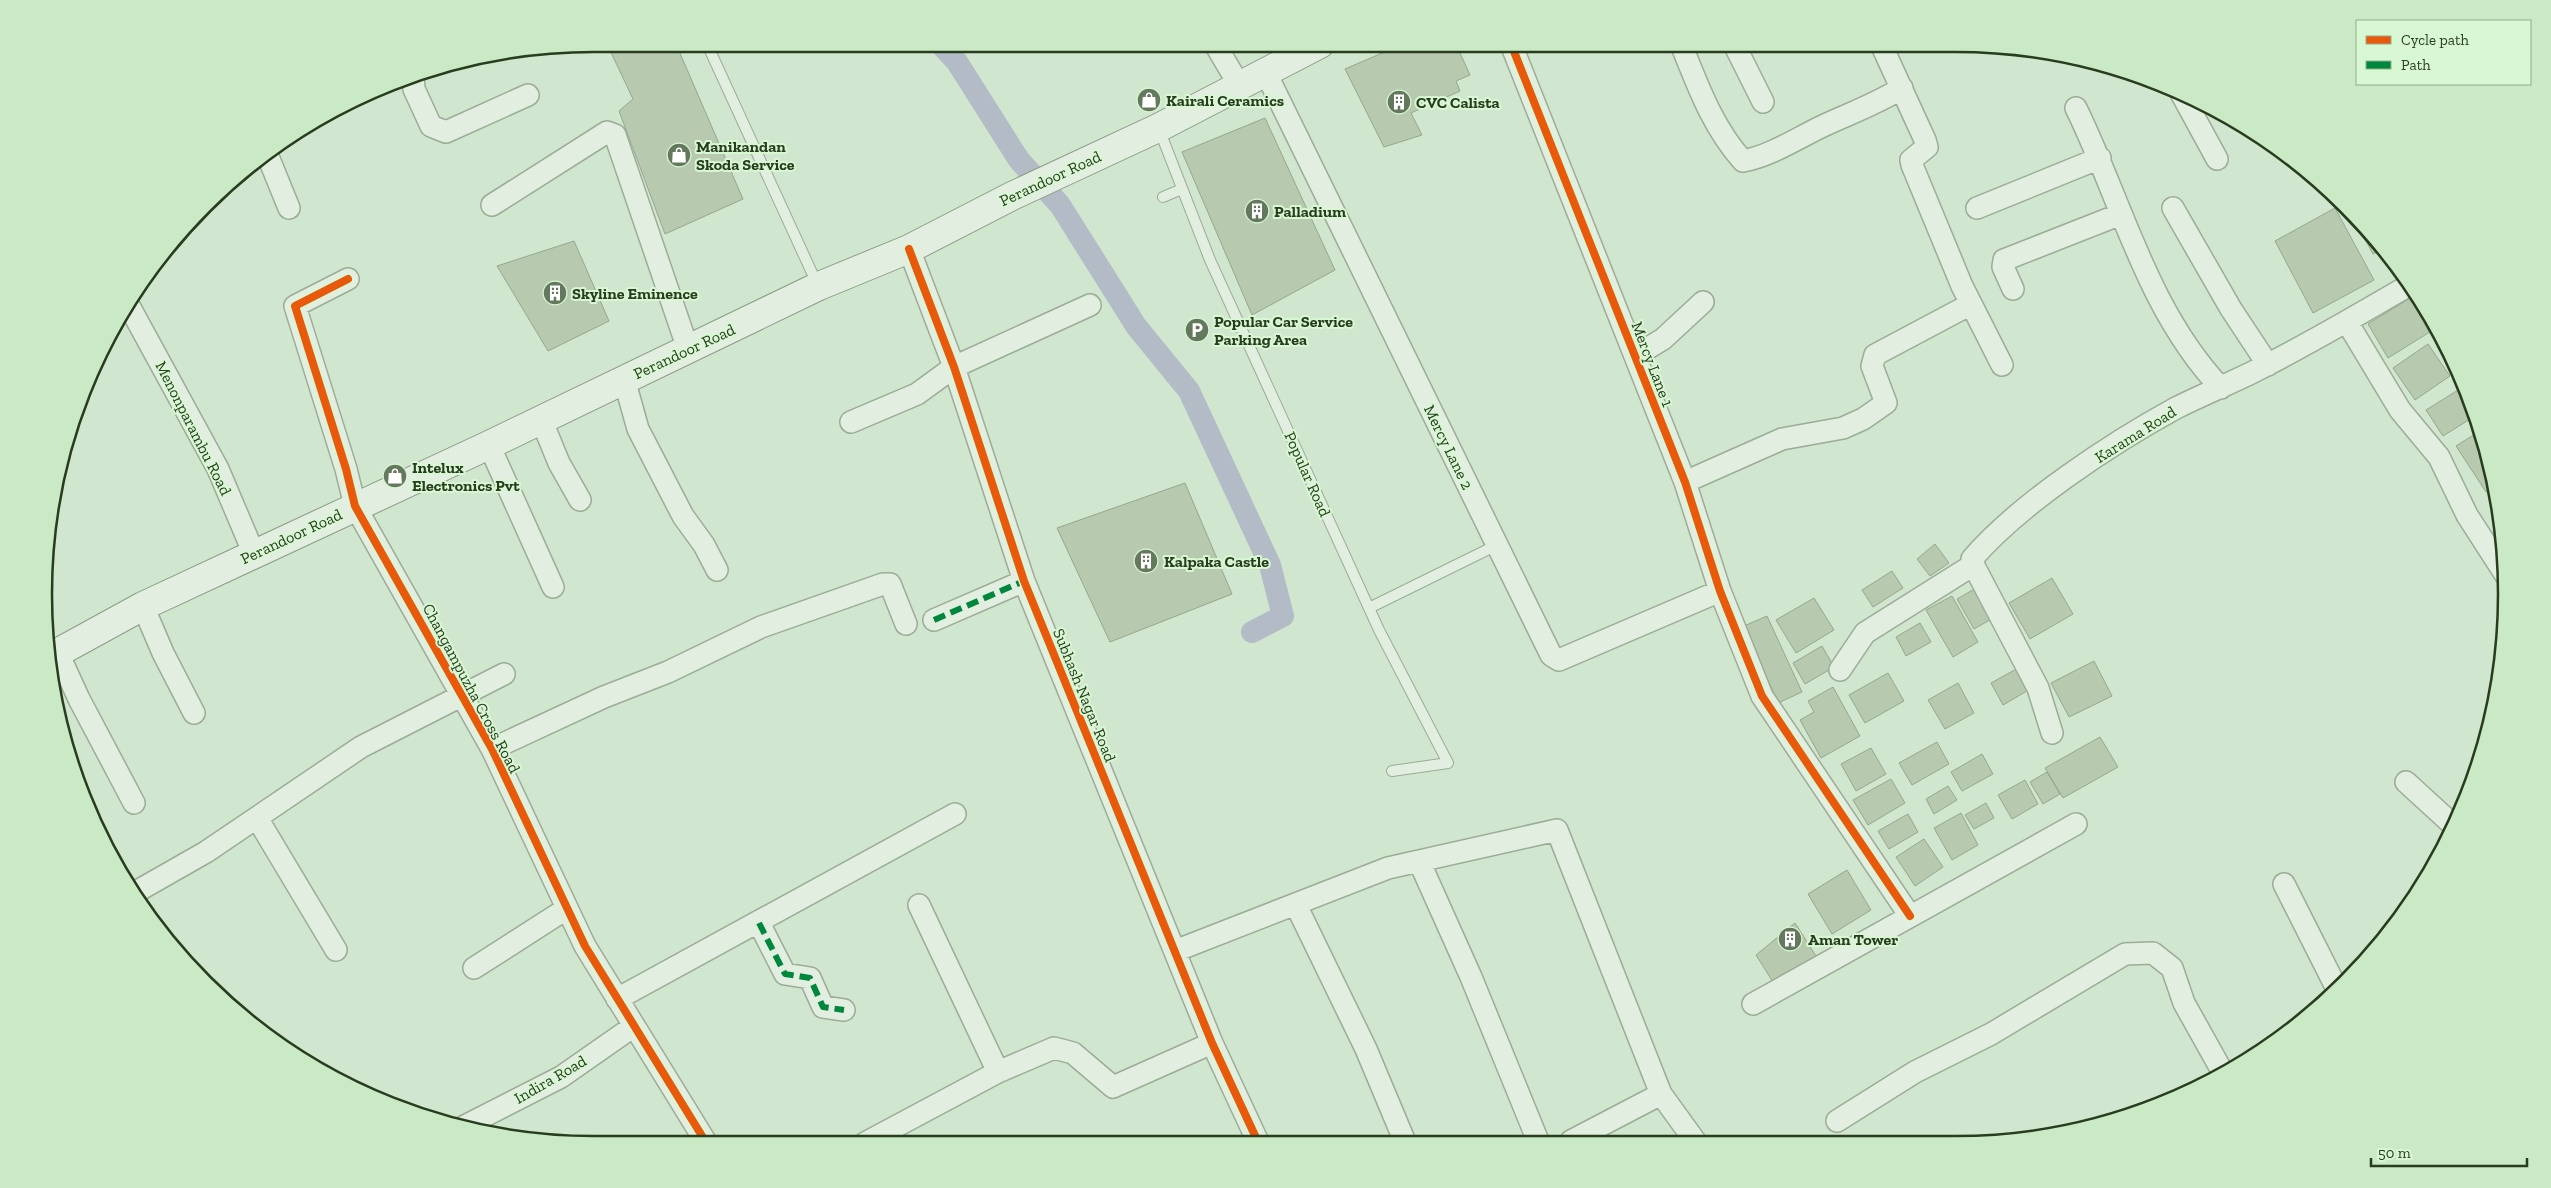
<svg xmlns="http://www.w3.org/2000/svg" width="2551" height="1188" viewBox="0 0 2551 1188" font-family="'Zilla Slab',serif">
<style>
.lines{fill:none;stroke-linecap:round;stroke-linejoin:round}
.canal{stroke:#b3bbc7;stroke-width:22}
.building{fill:#b7caaf;stroke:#95a78d}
.service-casing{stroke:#9bac97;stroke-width:12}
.minor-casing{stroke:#9bac97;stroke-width:24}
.secondary-casing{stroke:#8b9b87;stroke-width:30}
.service{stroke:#e2eee0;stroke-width:10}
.minor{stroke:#e2eee0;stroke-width:21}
.secondary{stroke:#e2eee0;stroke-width:28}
.quiet{stroke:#00873e;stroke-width:6;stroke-dasharray:12 6;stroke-linecap:butt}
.cycleway-casing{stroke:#d8f8d4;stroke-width:11}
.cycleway{stroke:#e8590c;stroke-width:8}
.labels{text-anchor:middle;stroke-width:4;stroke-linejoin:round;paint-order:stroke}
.poi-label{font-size:16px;font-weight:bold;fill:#283c1e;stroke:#d8f8d4;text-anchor:start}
.street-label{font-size:16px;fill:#283c1e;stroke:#d8f8d4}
.rim{fill:none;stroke:#283c1e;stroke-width:2.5}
</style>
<rect width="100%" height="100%" fill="#d1e6ce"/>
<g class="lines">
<!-- canal -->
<path class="canal" d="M940 44 957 62 1019 160 1060 205 1136 326 1189 391 1270 565 1283 616 1252 632"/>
</g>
<!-- building -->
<path class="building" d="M607 44H676L743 199 665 234 619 111 633 99Z
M1403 44H1456L1470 75 1456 81 1460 91 1411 113 1422 135 1384 147 1345 69Z
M1265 118 1335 270 1252 315 1182 152Z
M2347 206 2383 249 2373 254Z
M2335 208 2374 280 2313 313 2275 241Z
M574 241 609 321 548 351 497 266Z
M2412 297 2433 330 2388 358 2368 324Z
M2428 344 2450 376 2415 400 2393 368Z
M2463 387 2470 397 2475 416 2443 436 2426 410Z
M2480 431 2496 486 2486 492 2456 446Z
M1185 483 1232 594 1110 642 1057 528Z
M1935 544 1949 563 1930 576 1917 559Z
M1892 571 1903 588 1873 607 1862 590Z
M2052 578 2073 614 2030 639 2009 603Z
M1978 587 1995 617 1974 629 1957 599Z
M1952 596 1978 642 1953 657 1926 610Z
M1814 598 1834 630 1796 653 1776 620Z
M1767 616 1802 692 1778 703 1744 626Z
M1920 623 1931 642 1906 656 1896 637Z
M1822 646 1834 667 1805 684 1793 663Z
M2094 661 2112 696 2069 717 2051 683Z
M2020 667 2032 688 2003 705 1991 683Z
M1888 673 1904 701 1865 723 1849 695Z
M1958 683 1974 713 1945 729 1928 700Z
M1833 687 1860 736 1821 758 1800 720 1814 712 1808 701Z
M2100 737 2118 767 2063 798 2045 768Z
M1937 742 1949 764 1912 785 1899 763Z
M1871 748 1886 774 1856 791 1841 764Z
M1982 754 1993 774 1962 791 1951 772Z
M2047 772 2060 794 2043 804 2030 782Z
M1891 779 1905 803 1868 825 1853 800Z
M2025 780 2038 804 2012 819 1998 795Z
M1948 786 1957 800 1934 814 1926 799Z
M1986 803 1994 818 1974 829 1965 815Z
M1961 813 1978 845 1952 860 1934 828Z
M1908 814 1918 832 1889 849 1878 831Z
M1924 839 1943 867 1915 886 1896 857Z
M1847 870 1871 910 1832 934 1808 894Z
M1795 923 1816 956 1798 972 1773 982 1756 955Z"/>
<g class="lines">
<!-- service casing -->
<g class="service-casing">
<path id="service" d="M707 44 818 286
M1159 129 1210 260 1379 630 1448 763 1392 771
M1163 197 1182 189
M1369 608 1497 545"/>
</g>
<!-- minor casing -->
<g class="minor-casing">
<path id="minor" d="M1215 44 1239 85
M1511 44 1685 482 1720 591 1762 696 1910 916
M1734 44 1763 102
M1881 44 1925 140 1927 147 1911 160 1912 165 1962 286 2002 365
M1683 49C1699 89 1714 129 1743 161 1771 156 1799 137 1825 125 1851 113 1876 104 1902 88
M1266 73 1551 655 1559 660 1720 591
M413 75 414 89 431 126 446 132 528 95
M2181 93 2217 159
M2076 108C2122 202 2147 310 2221 388
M267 154 289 208
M492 205 607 132 615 135 688 349
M1977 208 2100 158
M2173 208 2231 309 2268 365
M909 249 954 367 1024 581 1212 1043 1258 1142
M348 279 295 306 346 469 355 506 492 749 585 946 707 1144
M2013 289 2003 267 2004 260 2121 214
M128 304 218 469 254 554
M2347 322 2400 410 2439 457 2467 515 2505 574
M1635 356 1663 339 1703 302
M624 379 638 429 683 516 704 545 717 570
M541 419 559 463 580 500
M851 422 917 394 954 367 1090 305
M489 445 553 587
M1685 482 1782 439 1843 428 1863 419 1886 403 1872 366 1875 355 1971 304
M143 606 163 653 194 713
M934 620 1024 581
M58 653 79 699 134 803
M1840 670 1865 633 1973 565
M2052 733 2038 688 1975 568 1972 559C2019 504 2112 443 2176 408 2202 395 2229 384 2255 371 2309 344 2360 314 2411 284
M492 749 604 697 668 672 761 627 883 584H890L906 624
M2406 782 2453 825
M257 818 336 950
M1419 861 1471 977 1538 1141
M2284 884 2336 987
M134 893 206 852 361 747 504 674
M919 905 998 1072
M1296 905 1366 1049 1405 1142
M759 923 785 974 810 978 823 1007 844 1010
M1175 951 1388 868 1557 830 1661 1094 1695 1141
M474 968 566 909
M617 999 955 814
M1753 1004 2076 824
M1837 1121 1915 1072 1991 1034 2125 954 2153 953 2172 968 2184 1003 2222 1071
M463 1127 561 1077 634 1026
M1571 1141 1661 1094
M865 1143 998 1072 1054 1048 1073 1053 1113 1087 1212 1043"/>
</g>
<!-- secondary casing -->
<g class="secondary-casing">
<path id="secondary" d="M48 658 143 606 489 445 819 286 909 249 1012 196 1158 128 1320 44"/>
</g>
<!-- service -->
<use href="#service" class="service"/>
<!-- minor -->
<use href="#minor" class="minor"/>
<!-- secondary -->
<use href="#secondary" class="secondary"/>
<!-- quiet -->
<path class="quiet" d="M934 620 1024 581
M759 923 785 974 810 978 823 1007 844 1010"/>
<!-- cycleway casing -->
<g class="cycleway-casing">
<path id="cycleway" d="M1511 44 1685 482 1720 591 1762 696 1910 916
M909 249 954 367 1024 581 1212 1043 1258 1142
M348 279 295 306 346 469 355 506 492 749 585 946 707 1144"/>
</g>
<!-- cycleway -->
<use href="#cycleway" class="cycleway"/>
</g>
<!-- icons -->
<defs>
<g id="shop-disc" transform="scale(1.25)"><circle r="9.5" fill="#63785c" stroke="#d8f8d4"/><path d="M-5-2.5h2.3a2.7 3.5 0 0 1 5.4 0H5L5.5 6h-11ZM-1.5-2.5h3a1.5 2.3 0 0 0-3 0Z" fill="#fff"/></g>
<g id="building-disc" transform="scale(1.25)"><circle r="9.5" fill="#63785c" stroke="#d8f8d4"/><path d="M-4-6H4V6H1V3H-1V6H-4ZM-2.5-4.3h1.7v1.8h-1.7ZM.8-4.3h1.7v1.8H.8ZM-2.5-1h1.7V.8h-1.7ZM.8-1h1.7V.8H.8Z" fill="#fff"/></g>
<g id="parking-disc" transform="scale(1.25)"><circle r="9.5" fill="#63785c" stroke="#d8f8d4"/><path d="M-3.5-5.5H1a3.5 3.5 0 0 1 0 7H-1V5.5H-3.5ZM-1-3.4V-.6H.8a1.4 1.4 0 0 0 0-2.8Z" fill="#fff"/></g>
</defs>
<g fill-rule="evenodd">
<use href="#shop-disc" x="1149" y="100"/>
<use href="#building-disc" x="1399" y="102"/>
<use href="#shop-disc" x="679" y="155"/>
<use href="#building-disc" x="1257" y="211"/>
<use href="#building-disc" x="555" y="293"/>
<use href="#parking-disc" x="1197" y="330"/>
<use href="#shop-disc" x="395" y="476"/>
<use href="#building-disc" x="1146" y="561"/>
<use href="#building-disc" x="1790" y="939"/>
</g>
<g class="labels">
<!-- poi labels -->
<g class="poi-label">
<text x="1166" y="106">Kairali Ceramics</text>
<text x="1416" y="108">CVC Calista</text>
<text x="696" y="152">Manikandan<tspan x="696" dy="18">Skoda Service</tspan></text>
<text x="1274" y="217">Palladium</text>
<text x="572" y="299">Skyline Eminence</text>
<text x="1214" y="327">Popular Car Service<tspan x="1214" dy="18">Parking Area</tspan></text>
<text x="412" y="473">Intelux<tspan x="412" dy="18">Electronics Pvt</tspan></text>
<text x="1164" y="567">Kalpaka Castle</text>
<text x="1808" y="945">Aman Tower</text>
</g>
<!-- street labels -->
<g class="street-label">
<text transform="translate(1050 178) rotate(-25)" y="6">Perandoor Road</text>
<text transform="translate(684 351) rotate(-25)" y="6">Perandoor Road</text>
<text transform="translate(1653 364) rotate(69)" y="6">Mercy Lane 1</text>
<text transform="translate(194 428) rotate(63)" y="6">Menonparambu Road</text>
<text transform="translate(2135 434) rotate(-32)" y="6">Karama Road</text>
<text transform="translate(1449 447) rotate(64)" y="6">Mercy Lane 2</text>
<text transform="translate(1308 474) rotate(66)" y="6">Popular Road</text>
<text transform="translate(291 536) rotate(-25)" y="6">Perandoor Road</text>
<text transform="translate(472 688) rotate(62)" y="6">Changampuzha Cross Road</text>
<text transform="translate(1085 695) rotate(68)" y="6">Subhash Nagar Road</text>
<text transform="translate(550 1079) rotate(-30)" y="6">Indira Road</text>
</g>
</g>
<!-- crop -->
<path d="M0 0H2551V1188H0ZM594 52H1956A542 542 0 0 1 2498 594V594A542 542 0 0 1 1956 1136H594A542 542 0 0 1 52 594V594A542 542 0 0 1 594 52Z" fill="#cae9c5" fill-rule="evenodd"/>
<path class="rim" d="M594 52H1956A542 542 0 0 1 2498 594V594A542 542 0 0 1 1956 1136H594A542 542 0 0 1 52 594V594A542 542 0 0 1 594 52Z"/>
<!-- legend -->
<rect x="2356" y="20" width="175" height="65" fill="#d8f8d4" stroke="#92ad8b"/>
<rect x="2366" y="36" width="25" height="8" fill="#e8590c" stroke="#92ad8b"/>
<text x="2401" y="45" font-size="15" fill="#283c1e">Cycle path</text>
<rect x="2366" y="61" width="25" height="8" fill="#00873e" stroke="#92ad8b"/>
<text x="2401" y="70" font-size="15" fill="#283c1e">Path</text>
<!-- scale -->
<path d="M2371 1158v8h156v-8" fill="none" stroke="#283c1e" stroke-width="2.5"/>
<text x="2378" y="1158" font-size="15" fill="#283c1e" stroke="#d8f8d4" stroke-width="4" paint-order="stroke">50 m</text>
</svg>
